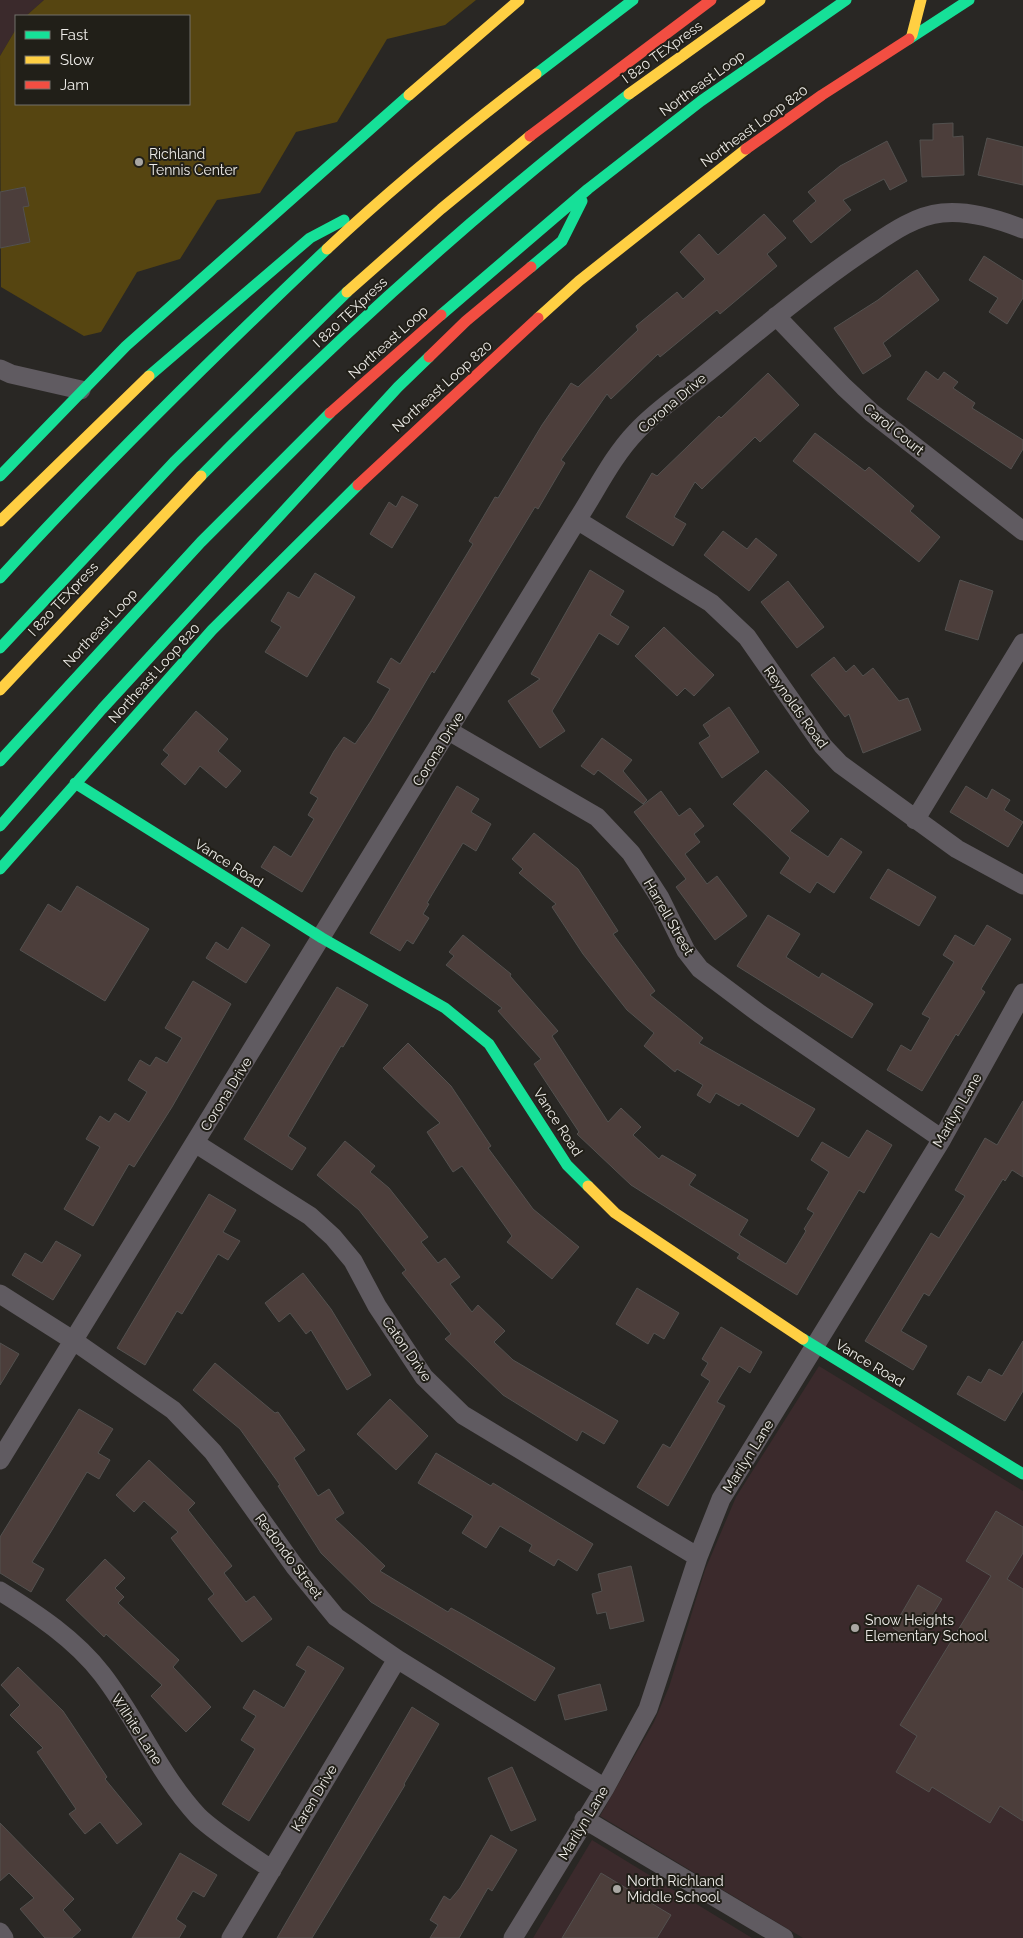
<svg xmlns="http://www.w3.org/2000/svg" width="1023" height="1938" viewBox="0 0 1023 1938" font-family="Raleway,sans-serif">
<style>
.education{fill:#3b2a2c}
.green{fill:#564511}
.building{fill:#4c3e3b;stroke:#53514f}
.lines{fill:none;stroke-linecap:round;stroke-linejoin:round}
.street{stroke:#605b61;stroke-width:19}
.fast{stroke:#16e098;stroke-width:11}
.slow{stroke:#ffcf43;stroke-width:11}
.jam{stroke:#f24e42;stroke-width:11}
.poi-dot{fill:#a9a7a3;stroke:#211f18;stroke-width:2}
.labels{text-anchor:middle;stroke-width:4;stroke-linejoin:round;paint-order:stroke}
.street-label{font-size:14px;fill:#eeece8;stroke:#211f18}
.poi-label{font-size:14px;fill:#eeece8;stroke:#211f18;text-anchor:start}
</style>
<rect width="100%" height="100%" fill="#292724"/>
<!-- education -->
<path class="education" d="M0 0H44L26 16H16V29L0 56Z
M819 1366 1023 1491V1938H803L600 1816 654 1722 669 1687 705 1570 736 1497Z
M592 1840 752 1938H533Z"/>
<!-- green -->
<path class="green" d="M44 0H476L445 25 387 39 337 122 296 132 260 193 217 200 180 259 137 272 101 332 84 336 1 287 0 56 16 29V104H189V16H26Z"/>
<!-- building -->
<path class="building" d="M953 123V137L963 136 964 175 922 177 920 140H933V124Z
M987 138 1023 147V185L978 175Z
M887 141 907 181 890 190 884 179 843 200 851 210 811 243 793 221 816 201 808 192 840 166Z
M25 187 29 206 23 207 30 242 0 248V192Z
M764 214 786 238 767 254 777 266 720 314 717 310 660 357 658 354 611 399 607 394 561 460 565 463 538 509 535 507 434 673 432 671 302 892 261 867 274 846 291 857 314 819 308 815 318 798 310 793 334 751 344 737 355 744 371 721 390 689 377 682 391 658 400 664 473 544 469 541 495 497 498 498 542 425 571 383 578 387 638 330 636 326 677 292 683 299 705 279 680 252 699 234 718 255Z
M984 256 1023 281V298L1007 324 989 312 998 298 969 280Z
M917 270 939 300 883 343 891 356 863 374 834 328 878 300Z
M926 371 938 380 944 372 958 382 953 388 975 403 972 408 1023 440V449L1011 469 907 399Z
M768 373 799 405 760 442 755 437 702 489 695 482 674 517 686 524 673 546 626 517 652 473 657 476 719 416 721 418Z
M815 433 865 471 869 467 914 506 910 511 940 537 919 562 793 461Z
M402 496 418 505 392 548 370 534 389 502 396 507Z
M723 531 747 549 756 538 777 555 749 591 704 555Z
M590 570 624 591 610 615 629 627 618 645 599 633 552 711 565 731 540 748 508 701 540 679 531 674Z
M315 573 355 597 307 677 265 652 281 627 271 621 288 592 299 598Z
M960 580 993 591 978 640 945 630Z
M788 581 824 627 797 648 761 602Z
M664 627 714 675 694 696 685 688 677 696 635 656Z
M834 657 846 672 854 665 863 676 873 668 899 701 908 698 921 730 863 753 849 714 845 717 811 675Z
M729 707 759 752 722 778 699 743 710 736 703 725Z
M196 711 228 739 218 751 241 771 226 788 200 766 185 785 161 764 169 755 163 750Z
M602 738 632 760 623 771 647 800 643 804 598 770 594 775 581 766Z
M766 770 809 811 790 831 828 857 841 838 862 852 834 893 817 882 810 893 780 873 790 858 733 804Z
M457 786 479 799 471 812 491 824 476 851 463 843 427 903 429 904 423 914 429 918 413 944 407 940 400 951 370 933Z
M966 786 987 799 992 789 1010 800 1004 810 1023 822 1008 847 950 812Z
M661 791 679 816 690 808 704 826 694 834 700 842 685 854 707 884 717 876 747 916 715 940 676 887 686 879 634 812Z
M534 833 578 869 618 931 613 934 655 991 650 995 703 1038 699 1043 815 1109 798 1137 741 1103 739 1106 716 1093 710 1103 697 1095 703 1085 677 1069 675 1072 644 1046 654 1033 627 1010 583 954 552 907 556 904 519 873 523 869 512 859Z
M888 869 936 897 919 926 870 898Z
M77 886 149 929 105 1001 20 950 48 904 61 912Z
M768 915 800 934 786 957 819 978 822 973 873 1004 852 1038 737 966Z
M987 925 1011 939 981 989 985 992 958 1036 956 1034 922 1091 887 1070 901 1045 911 1051 930 1018 922 1014 954 962 943 955 955 935 974 946Z
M242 927 270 945 246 983 206 958 216 942 228 950Z
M463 935 511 974 510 976 558 1031 552 1036 608 1122 621 1108 641 1127 633 1135 659 1159 662 1155 696 1175 689 1185 748 1220 739 1235 786 1264 806 1231 804 1229 814 1213 807 1209 829 1172 811 1160 822 1142 849 1158 867 1130 892 1145 864 1193 859 1190 797 1295 737 1258 740 1254 631 1185 577 1134 579 1132 534 1064 541 1059 498 1011 502 1008 446 965 454 956 449 952Z
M193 981 231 1004 172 1107 134 1167 129 1164 93 1226 64 1209 100 1147 86 1139 100 1116 109 1122 115 1113 129 1122 147 1092 128 1080 140 1060 150 1066 156 1057 167 1063 182 1038 165 1028Z
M337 987 368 1005 343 1047 341 1046 288 1136 306 1148 292 1170 244 1139Z
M408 1043 451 1086 491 1146 488 1148 533 1209 579 1247 552 1279 507 1242 512 1236 462 1166 453 1172 427 1132 440 1123 383 1068Z
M1023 1101V1177L1012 1170 1005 1181 1003 1179 929 1296 924 1293 901 1331 927 1346 913 1370 865 1341 931 1233 939 1238 965 1196 955 1190 985 1138 997 1145Z
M345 1141 375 1166 370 1172 389 1188 428 1237 421 1242 438 1263 445 1258 460 1277 450 1284 472 1312 478 1305 505 1331 494 1342 513 1360 618 1421 604 1444 582 1431 577 1441 503 1395 445 1339 451 1334 402 1273 406 1270 359 1210 317 1175Z
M209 1194 236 1210 223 1232 240 1241 228 1260 218 1254 182 1314 177 1311 145 1365 117 1348Z
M56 1241 81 1255 53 1300 12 1275 25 1253 42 1263Z
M303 1273 331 1309 371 1375 347 1390 311 1330 306 1334 290 1313 279 1322 265 1303Z
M637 1288 679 1313 664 1339 654 1333 648 1344 616 1324Z
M721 1327 762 1352 750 1373 739 1366 717 1402 725 1406 668 1506 637 1487 663 1444 670 1448 710 1381 701 1375 708 1363 702 1359Z
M1023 1341V1391L1005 1421 957 1394 968 1376 981 1383 989 1369 1002 1376Z
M0 1343 19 1354 0 1385Z
M215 1363 275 1413 278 1412 305 1450 294 1458 318 1496 329 1489 344 1513 335 1519 385 1566 380 1571 448 1612 451 1608 462 1614 555 1668 535 1701 371 1602 321 1553 278 1486 280 1485 240 1429 193 1390Z
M390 1399 428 1436 396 1470 357 1434Z
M79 1409 113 1429 98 1453 110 1460 99 1479 87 1472 52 1530 32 1562 44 1569 31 1592 0 1573V1537Z
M436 1453 491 1486 493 1483 593 1544 577 1571 558 1559 554 1566 529 1551 532 1545 500 1526 486 1548 462 1533 473 1516 418 1483Z
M149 1460 195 1503 188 1510 232 1566 224 1573 246 1602 254 1596 272 1619 242 1642 208 1599 214 1594 171 1538 178 1532 144 1501 134 1512 116 1495Z
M996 1511 1023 1527V1553L1007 1579 1023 1589V1821L1000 1806 990 1823 932 1787 929 1792 896 1772 917 1736 900 1725 991 1576 966 1561Z
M105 1559 125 1578 115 1588 124 1597 118 1603 179 1660 173 1667 211 1707 186 1732 151 1696 162 1685 106 1634 104 1637 66 1600Z
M631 1566 644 1621 610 1629 606 1612 597 1614 592 1594 602 1591 598 1574Z
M918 1585 942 1599 916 1642 893 1628Z
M308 1646 344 1668 249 1821 222 1804 255 1749 241 1740 256 1716 243 1708 254 1690 284 1708 306 1671 296 1665Z
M18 1667 63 1711 107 1777 105 1779 142 1824 117 1844 100 1822 85 1834 69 1814 76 1809 37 1752 43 1748 10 1715 20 1705 1 1685Z
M600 1684 607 1710 565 1720 558 1695Z
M412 1707 439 1724 404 1784 405 1785 312 1938H277Z
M512 1767 536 1820 511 1831 488 1778Z
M0 1823 74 1899 63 1910 81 1930 72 1938H45L20 1909 34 1898 9 1873 0 1881Z
M491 1835 517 1850 492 1891 488 1888 459 1938H430L438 1925 430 1920 444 1896 450 1900 460 1888Z
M180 1853 217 1875 204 1897 193 1891 176 1919 186 1926 179 1938H132Z
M601 1873 671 1915 657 1938H562Z"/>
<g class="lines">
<!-- street -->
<path class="street" d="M776 316 844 387 872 413 1023 531
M0 369 11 374 81 390
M577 520 711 603 747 637 823 746 840 764 957 849 1023 885
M449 731 597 817 631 853 660 898 686 951 700 969 760 1014 942 1139
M915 820 1023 643
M195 1143 310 1216 333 1237 353 1261 377 1306 424 1377 463 1415 698 1557
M0 1294 74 1341 173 1410 213 1452 295 1567 336 1617 397 1659 605 1788
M0 1460 577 520C596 491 612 457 636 432 655 411 681 394 703 376 756 333 808 289 864 251 888 235 913 216 942 213 969 210 998 219 1023 229
M0 1591C37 1614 75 1639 102 1674 137 1719 159 1774 198 1816 215 1833 251 1855 272 1870
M584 1819 784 1938
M0 1932 4 1938
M231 1938 397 1659
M513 1938 605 1788 648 1709 698 1557 721 1499 942 1139 1023 993"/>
<!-- fast -->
<path class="fast" d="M909 39 969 0
M536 74 633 0
M531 267 562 241 582 201
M441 315 588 189 701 101 846 0
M149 376 310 238 344 220
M0 476 126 346 409 95
M201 476C336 339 477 211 629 94
M0 578C104 464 215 355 327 249
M0 648 174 462 347 292
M0 761 201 542 330 413
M75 783 322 938 445 1008 489 1044 567 1165 588 1186
M0 826 102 709 398 387 429 357
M0 869 212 630 358 485
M803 1339 1023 1474"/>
<!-- slow -->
<path class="slow" d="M912 35 921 0
M629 94 760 0
M409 95 519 0
M327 249C393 187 464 129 536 74
M347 292 441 209 530 136
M538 318 579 281 746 149
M0 521 149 376
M0 690 201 476
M588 1186 615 1213 803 1339"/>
<!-- jam -->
<path class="jam" d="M530 136 711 0
M746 149 822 95 909 39
M429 357 466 321 531 267
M330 413 441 315
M358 485 538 318"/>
</g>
<!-- markers -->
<g class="poi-dot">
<circle cx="139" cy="162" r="5"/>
<circle cx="855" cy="1628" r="5"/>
<circle cx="617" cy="1889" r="5"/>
</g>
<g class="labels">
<!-- street labels -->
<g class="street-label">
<text transform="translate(662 52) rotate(-36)" y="5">I 820 TEXpress</text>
<text transform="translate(702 83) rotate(-36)" y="5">Northeast Loop</text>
<text transform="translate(754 126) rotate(-36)" y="5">Northeast Loop 820</text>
<text transform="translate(350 312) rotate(-43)" y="5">I 820 TEXpress</text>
<text transform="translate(388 342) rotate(-42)" y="5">Northeast Loop</text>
<text transform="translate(442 386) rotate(-42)" y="5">Northeast Loop 820</text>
<text transform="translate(672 403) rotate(-40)" y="5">Corona Drive</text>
<text transform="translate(894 429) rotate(39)" y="5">Carol Court</text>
<text transform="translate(63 599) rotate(-47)" y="5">I 820 TEXpress</text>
<text transform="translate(100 628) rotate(-47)" y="5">Northeast Loop</text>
<text transform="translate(154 673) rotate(-48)" y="5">Northeast Loop 820</text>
<text transform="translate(796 707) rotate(54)" y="5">Reynolds Road</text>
<text transform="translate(438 749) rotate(-58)" y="5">Corona Drive</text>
<text transform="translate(229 863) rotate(32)" y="5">Vance Road</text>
<text transform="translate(669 917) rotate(60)" y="5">Harrell Street</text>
<text transform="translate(226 1094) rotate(-58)" y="5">Corona Drive</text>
<text transform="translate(957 1110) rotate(-60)" y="5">Marilyn Lane</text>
<text transform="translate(558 1122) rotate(57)" y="5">Vance Road</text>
<text transform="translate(407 1349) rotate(55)" y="5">Caton Drive</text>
<text transform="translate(870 1363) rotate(31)" y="5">Vance Road</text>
<text transform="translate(748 1456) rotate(-58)" y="5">Marilyn Lane</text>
<text transform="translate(289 1556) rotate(53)" y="5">Redondo Street</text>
<text transform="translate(137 1729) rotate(57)" y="5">Wilhite Lane</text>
<text transform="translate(314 1798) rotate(-59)" y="5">Karen Drive</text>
<text transform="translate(583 1823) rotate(-59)" y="5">Marilyn Lane</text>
</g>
<!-- poi labels -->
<g class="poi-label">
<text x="149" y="159">Richland<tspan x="149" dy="16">Tennis Center</tspan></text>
<text x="865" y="1625">Snow Heights<tspan x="865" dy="16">Elementary School</tspan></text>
<text x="627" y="1886">North Richland<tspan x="627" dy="16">Middle School</tspan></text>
</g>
</g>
<!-- legend -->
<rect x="15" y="15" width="175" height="90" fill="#211f18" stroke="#73716b"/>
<rect x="25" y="31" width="25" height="8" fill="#16e098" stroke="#73716b"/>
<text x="60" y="40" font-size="15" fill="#eeece8">Fast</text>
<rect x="25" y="56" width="25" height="8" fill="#ffcf43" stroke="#73716b"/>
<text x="60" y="65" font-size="15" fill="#eeece8">Slow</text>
<rect x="25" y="81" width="25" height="8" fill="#f24e42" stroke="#73716b"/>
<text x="60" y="90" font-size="15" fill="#eeece8">Jam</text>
</svg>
